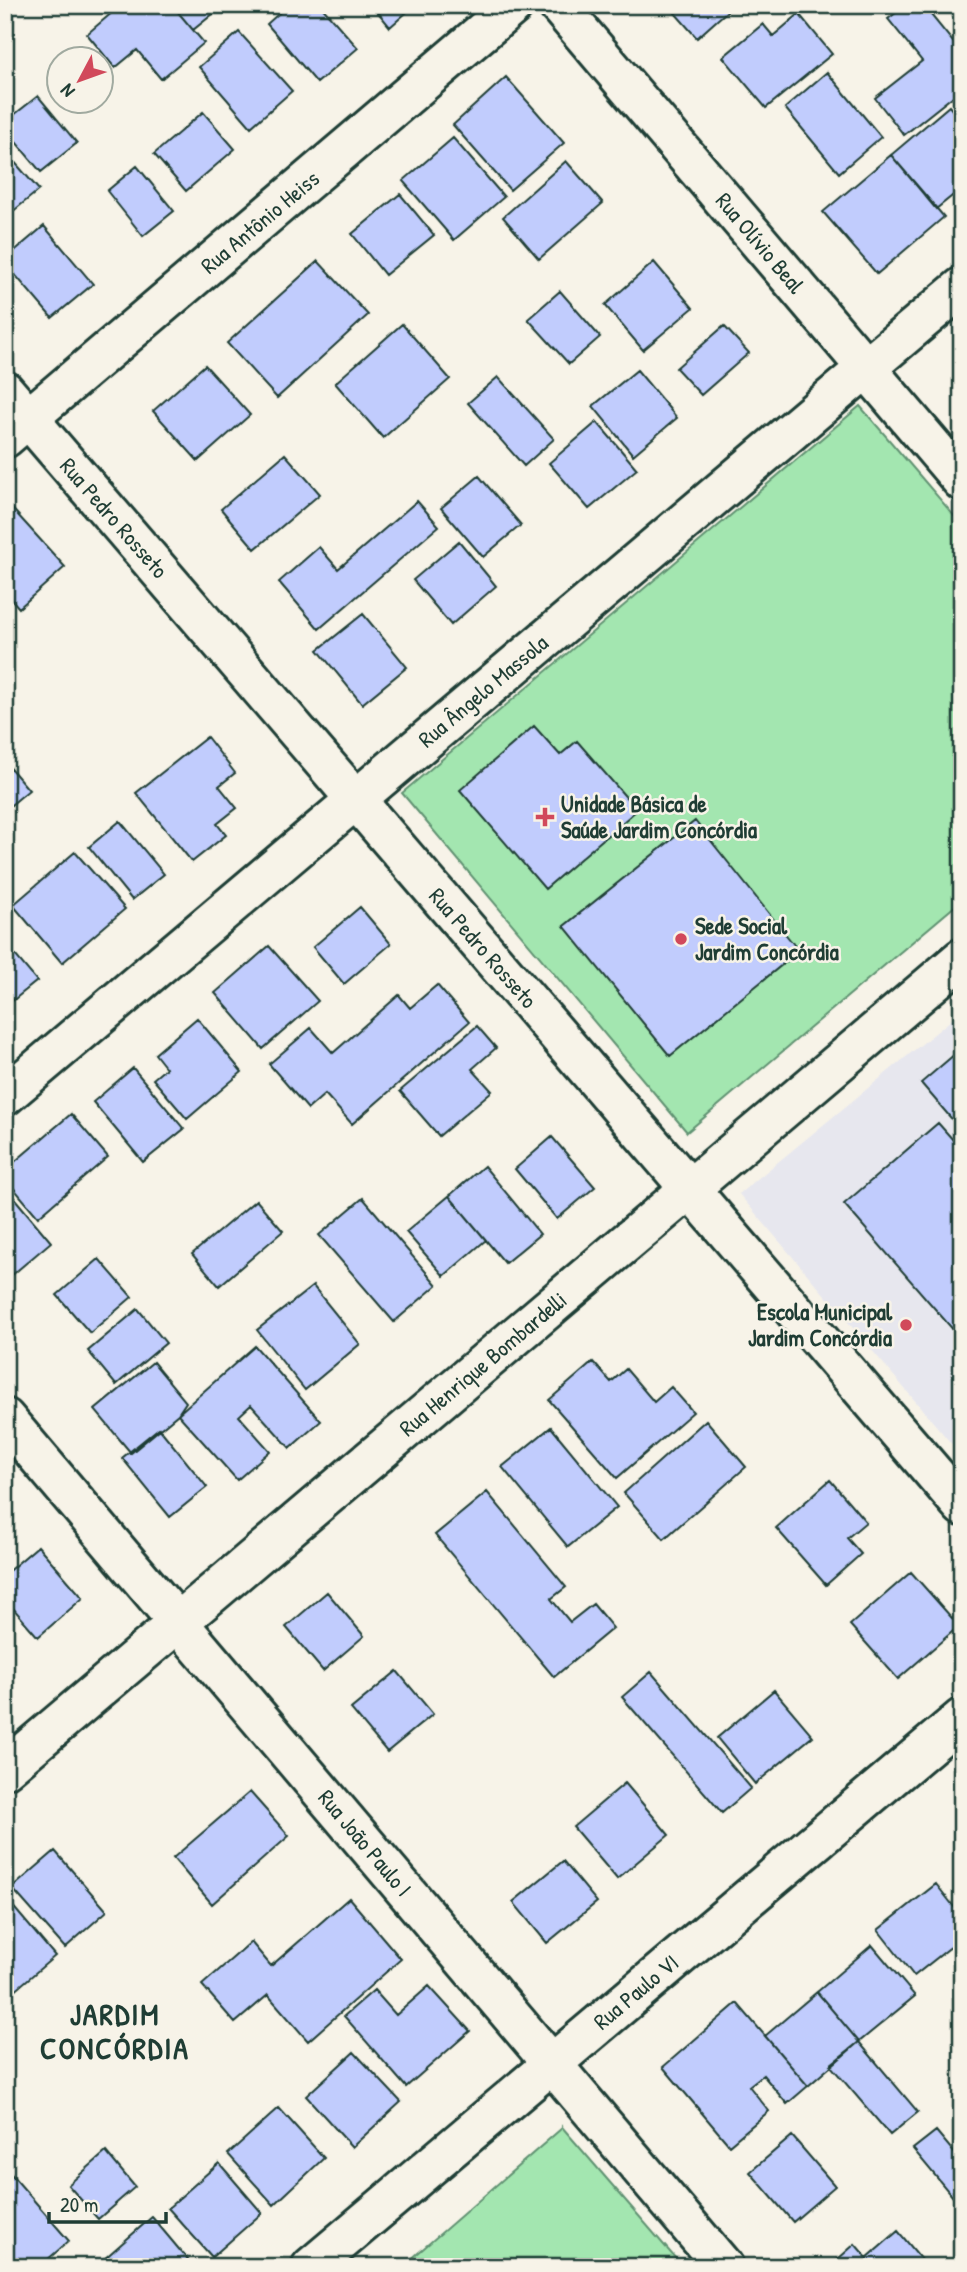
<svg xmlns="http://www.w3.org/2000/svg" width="967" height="2272" viewBox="0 0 967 2272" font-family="'Patrick Hand',sans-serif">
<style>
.built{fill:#e7e7ee}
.green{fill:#a3e6b0;stroke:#619272;stroke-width:2}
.building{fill:#c1ccfd;stroke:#1f3d34;stroke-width:2}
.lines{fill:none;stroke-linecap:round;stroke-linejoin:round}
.street-casing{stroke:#1f3d34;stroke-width:44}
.secondary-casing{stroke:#1f3d34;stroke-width:44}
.street{stroke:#f7f3e8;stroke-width:38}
.secondary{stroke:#f7f3e8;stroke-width:38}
.poi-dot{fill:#d1495b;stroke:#f7f3e8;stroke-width:2.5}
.labels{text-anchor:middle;stroke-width:5;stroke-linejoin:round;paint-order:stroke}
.street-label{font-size:23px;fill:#1f3d34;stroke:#f7f3e8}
.poi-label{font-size:23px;font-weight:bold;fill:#1f3d34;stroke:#f7f3e8;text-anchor:start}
.district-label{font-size:30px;font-weight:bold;letter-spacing:2px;fill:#1f3d34;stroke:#f7f3e8}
</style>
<rect width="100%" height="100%" fill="#f7f3e8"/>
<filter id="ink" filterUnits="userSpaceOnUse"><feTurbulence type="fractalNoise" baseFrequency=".0143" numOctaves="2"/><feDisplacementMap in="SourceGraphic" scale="14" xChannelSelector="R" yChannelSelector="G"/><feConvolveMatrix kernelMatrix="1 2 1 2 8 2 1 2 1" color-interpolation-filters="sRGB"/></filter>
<g filter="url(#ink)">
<!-- built -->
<path class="built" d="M962 1011V1456L739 1194Z"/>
<!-- green -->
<path class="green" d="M860 406 962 525V900L687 1132 402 793Z
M562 2127 683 2267H402L562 2128Z"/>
<!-- building -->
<path class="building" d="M121 5H172L204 43 161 79 137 50 115 68 87 34Z
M172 5H224L193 30Z
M288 5H320L358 48 317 83 267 24Z
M372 5H415L390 27Z
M668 5H734L697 38Z
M906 5H923L962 53V89L904 135 875 98 922 61 888 19Z
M799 14 832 54 766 108 723 57 763 24 773 36Z
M239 32 292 91 251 127 199 67Z
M827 72 881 137 839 173 785 108Z
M506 77 564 143 510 190 453 125Z
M38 96 77 143 41 172 5 129V122Z
M949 106 962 122V188L936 209 891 155Z
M203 112 235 149 186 191 154 154Z
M453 138 504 197 454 240 403 181Z
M5 151 39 190 5 218Z
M891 155 944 217 877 274 823 212Z
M566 161 603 203 539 259 503 217Z
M137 166 174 211 143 236 107 191Z
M400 194 434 235 385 275 352 234Z
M44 226 93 284 52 318 5 263V259Z
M318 261 368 315 277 398 227 343Z
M654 262 693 308 643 350 605 305Z
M560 291 600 337 569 364 528 319Z
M402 324 450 379 383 438 335 383Z
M724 326 749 353 701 395 676 368Z
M205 365 250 415 198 461 153 411Z
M637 370 677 418 633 455 593 406Z
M498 377 554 439 524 466 468 403Z
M597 422 637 469 589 509 549 463Z
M285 454 320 494 255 549 221 509Z
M479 476 521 525 483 557 441 508Z
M417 501 439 526 319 629 279 582 319 547 338 569Z
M7 503 65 567 19 608 5 592Z
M459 541 496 586 451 625 413 580Z
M363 614 407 667 362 704 318 650Z
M534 726 560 755 577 741 637 810 545 889 460 790Z
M207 737 235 773 219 786 237 808 217 824 226 835 192 862 136 793Z
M6 763 29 790 5 810V764Z
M120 821 164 874 132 900 89 847Z
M695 821 799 951 670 1056 564 926Z
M75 852 125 909 62 963 13 905Z
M360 907 391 944 344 984 313 947Z
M5 943 37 981 5 1007Z
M269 946 318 1001 263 1049 215 993Z
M437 985 469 1022 352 1124 325 1094 308 1109 269 1064 311 1028 333 1053 399 995 410 1008Z
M197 1018 242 1072 187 1119 153 1079 166 1068 155 1054Z
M477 1026 496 1048 472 1069 492 1091 439 1136 400 1091Z
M962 1048V1131L921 1083Z
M133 1068 184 1129 143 1162 93 1102Z
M71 1114 108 1157 38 1217 5 1178V1170Z
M938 1123 962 1150V1340L844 1204Z
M552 1137 595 1187 557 1219 515 1169Z
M484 1166 540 1234 505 1263 449 1196Z
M5 1187 51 1242 5 1281Z
M449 1196 486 1240 444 1276 406 1232Z
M363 1198 437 1285 394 1322 319 1235Z
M256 1200 283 1231 219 1286 192 1254Z
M99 1259 132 1297 90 1333 57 1295Z
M313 1286 360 1344 305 1390 257 1330Z
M138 1309 166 1343 116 1385 88 1351Z
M255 1346 321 1421 290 1448 251 1405 239 1416 270 1451 237 1480 178 1414Z
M153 1362 186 1402 178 1414 131 1453 95 1410Z
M593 1362 611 1382 626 1369 654 1402 671 1387 693 1412 617 1478 549 1400Z
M706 1420 746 1467 664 1539 624 1493Z
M551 1427 617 1507 568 1547 502 1467Z
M159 1428 207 1487 170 1517 122 1458Z
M830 1480 866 1522 847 1538 861 1554 826 1585 776 1528Z
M487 1492 566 1587 551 1599 570 1622 593 1604 613 1628 554 1677 435 1535Z
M38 1546 83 1598 38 1637 5 1599V1574Z
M911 1572 959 1626 898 1679 850 1625Z
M327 1592 364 1636 323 1671 286 1627Z
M397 1671 433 1714 387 1752 351 1709Z
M651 1672 751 1788 722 1813 622 1697Z
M774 1690 813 1736 755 1784 717 1738Z
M625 1783 669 1835 617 1879 573 1827Z
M250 1792 289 1836 212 1904 173 1858Z
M55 1851 107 1911 65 1948 12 1888Z
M563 1861 597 1902 547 1943 513 1902Z
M962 1875V1889L955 1881Z
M936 1884 962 1917V1938L914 1976 878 1930Z
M5 1897 55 1956 6 1998 5 1997Z
M349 1898 401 1959 308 2041 268 1995 235 2023 202 1985 251 1942 271 1966Z
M872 1945 915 1996 859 2042 817 1992Z
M429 1986 470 2031 406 2087 344 2016 374 1990 396 2015Z
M817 1992 859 2042 808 2086 765 2036Z
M737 2003 808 2086 787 2104 763 2075 749 2086 769 2111 729 2145 663 2067Z
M859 2042 918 2112 890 2135 830 2065Z
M354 2052 401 2102 352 2147 306 2096Z
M279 2108 324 2158 274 2205 228 2154Z
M936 2131 962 2162V2208L913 2149Z
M792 2136 835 2186 793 2222 750 2172Z
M106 2152 135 2187 98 2219 68 2185Z
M219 2163 262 2213 212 2257 168 2208Z
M5 2167 69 2241 39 2267 5 2266Z
M152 2217 188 2260 180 2267H95Z
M898 2231 928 2267H829L855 2244 867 2258Z"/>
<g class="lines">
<!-- street casing -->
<g class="street-casing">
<path id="street" d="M558 5 962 481
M5 391 962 1506
M5 438 514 5
M5 1096 962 287
M5 1418 724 2267
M311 2267 962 1718"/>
</g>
<!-- secondary casing -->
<g class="secondary-casing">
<path id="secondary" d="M5 1769 962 958"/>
</g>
<!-- street -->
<use href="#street" class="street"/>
<!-- secondary -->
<use href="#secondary" class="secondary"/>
</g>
</g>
<!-- markers -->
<g class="poi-dot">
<path d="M541.5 806.5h7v7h7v7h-7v7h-7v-7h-7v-7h7z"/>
<circle cx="681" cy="939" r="7"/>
<circle cx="906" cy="1325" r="7"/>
</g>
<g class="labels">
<!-- street labels -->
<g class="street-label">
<text transform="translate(260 222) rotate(-40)" y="8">Rua Antônio Heiss</text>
<text transform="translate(760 243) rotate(50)" y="8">Rua Olívio Beal</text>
<text transform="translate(114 518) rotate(49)" y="8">Rua Pedro Rosseto</text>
<text transform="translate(483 691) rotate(-40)" y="8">Rua Ângelo Massola</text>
<text transform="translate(483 948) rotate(49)" y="8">Rua Pedro Rosseto</text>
<text transform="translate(483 1364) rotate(-40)" y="8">Rua Henrique Bombardelli</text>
<text transform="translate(365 1843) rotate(50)" y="8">Rua João Paulo I</text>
<text transform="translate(636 1992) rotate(-40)" y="8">Rua Paulo VI</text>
</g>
<!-- poi labels -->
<g class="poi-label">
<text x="561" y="812">Unidade Básica de<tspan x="561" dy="26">Saúde Jardim Concórdia</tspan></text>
<text x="695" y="934">Sede Social<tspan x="695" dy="26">Jardim Concórdia</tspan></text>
<text x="892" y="1320" text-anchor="end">Escola Municipal<tspan x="892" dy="26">Jardim Concórdia</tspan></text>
</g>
<!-- district labels -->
<g class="district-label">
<text x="115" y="2025">JARDIM<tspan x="115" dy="34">CONCÓRDIA</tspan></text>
</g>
</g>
<!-- margin -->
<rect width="967" height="2272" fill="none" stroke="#f7f3e8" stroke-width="28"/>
<rect x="14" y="14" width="939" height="2244" fill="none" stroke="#1f3d34" stroke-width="2.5" filter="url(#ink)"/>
<!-- north arrow -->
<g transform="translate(80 80) rotate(229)"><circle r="33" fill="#f7f3e8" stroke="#a1aaa0" stroke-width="2"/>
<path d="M0-5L12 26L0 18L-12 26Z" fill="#d1495b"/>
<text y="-10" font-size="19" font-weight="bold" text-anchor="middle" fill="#1f3d34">N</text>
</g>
<!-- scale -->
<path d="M49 2212v10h117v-10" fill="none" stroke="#1f3d34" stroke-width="3.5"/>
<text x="60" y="2212" font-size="21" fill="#1f3d34" stroke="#f7f3e8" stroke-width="5" paint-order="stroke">20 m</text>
</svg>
